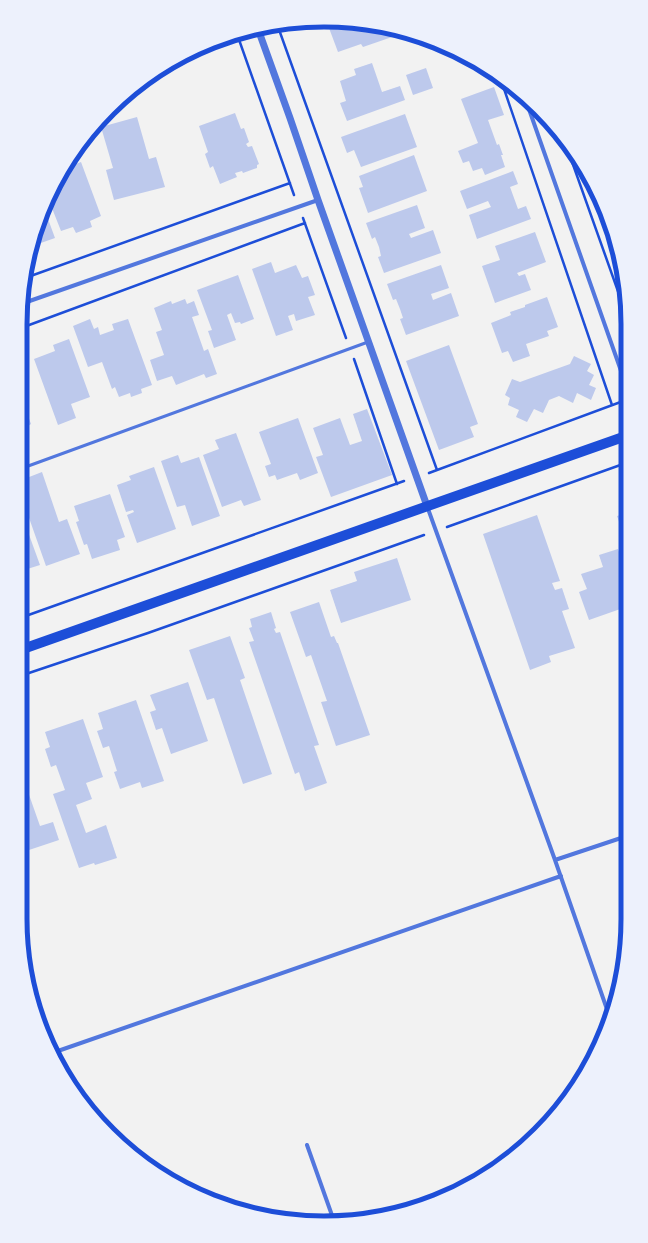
<svg xmlns="http://www.w3.org/2000/svg" width="648" height="1243" viewBox="0 0 648 1243" font-family="'Roboto Serif',serif">
<style>
.building{fill:#bdc9ec}
.lines{fill:none;stroke-linecap:round;stroke-linejoin:round}
.path{stroke:#1d4ed8;stroke-width:2.5}
.service{stroke:#5277de;stroke-width:3}
.minor{stroke:#5277de;stroke-width:4}
.tertiary{stroke:#5277de;stroke-width:7}
.primary{stroke:#1d4ed8;stroke-width:10}
.rim{fill:none;stroke:#1d4ed8;stroke-width:5}
</style>
<rect width="100%" height="100%" fill="#f2f2f2"/>
<!-- building -->
<path class="building" d="M326 21H344L400 30 391 33 392 37 363 47 361 44 338 52 329 28H328Z
M372 63 382 92 400 86 405 100 347 121 340 103 346 101 340 81 356 75 354 69Z
M426 68 433 88 413 95 406 75Z
M494 87 504 115 488 120 497 145 499 144 503 155H501L505 167 485 175 482 168 473 171 469 161 463 163 458 151 478 143 461 99Z
M235 113 241 129 244 128 249 142 246 144 248 147 252 146 259 164 257 165V168L243 173 242 171 235 173 237 177 220 184 213 166 210 168 205 154 208 152 199 126Z
M405 114 417 147 361 167 354 150 347 153 341 137Z
M137 117 149 159 156 157 165 187 114 200 106 170 113 168 101 127Z
M414 155 427 191 368 213 359 188 363 187 359 176Z
M81 162 101 216 90 221 92 227 76 233 73 227 61 231 48 198 51 189 65 168Z
M513 171 518 184 510 187 518 209 526 206 531 219 477 239 469 215 491 207 488 201 467 209 460 191Z
M600 199 605 208 607 216 606 217 599 200Z
M417 205 425 228 409 234 411 238 433 230 441 253 384 273 378 257 381 256 379 247 375 237 372 239 366 223Z
M44 208 55 238 38 244 36 238 33 239Z
M608 229H610L614 241 613 242Z
M535 232 546 262 517 273 519 276 525 274 531 290 495 303 482 266 500 260 495 246Z
M271 262 275 273 296 265 302 278 308 276 315 295 308 297 315 315 296 321 294 314 288 316 293 330 276 336 252 269Z
M441 265 449 288 431 294 433 300 451 293 459 316 406 335 400 319 403 318 400 309 396 299 393 300 387 284Z
M238 275 254 319 241 324 240 322 235 323 231 313 227 315 236 340 214 348 208 331 212 330 197 290Z
M547 297 558 327 547 331 549 336 526 344 530 356 513 362 508 351 502 353 491 323 511 315 510 312 525 307V305Z
M185 299 187 304 194 301 199 315 192 317 204 351 208 349 217 374 206 378 204 374 176 385 172 376 157 381 150 360 164 355 156 332 162 330 154 308 171 301 172 304Z
M90 319 94 329 98 327 100 335 114 330 112 324 128 319 152 385 141 389 142 393 131 397 130 393 119 397 115 387 112 389 102 362 88 367 73 326Z
M69 339 90 397 71 404 76 418 58 425 34 359 55 351 53 345Z
M449 345 478 424 470 427 474 437 439 450 406 361Z
M574 356 591 364 587 371 594 375 589 385 596 388 591 400 577 393 573 403 559 396 549 400 543 413 534 409 527 422 516 417 519 410 508 405 510 398 505 395 512 379 520 382 570 364Z
M367 409 392 475 331 497 316 457 323 455 313 428 340 418 350 445 362 441 353 414Z
M23 412 24 414 27 413 31 424 28 426 29 428 21 432V413Z
M298 418 318 473 300 480 297 473 277 480 275 475 269 477 265 466 271 464 259 432Z
M236 433 261 500 244 506 241 500 222 507 203 455 219 449 215 440Z
M178 455 181 463 199 457 220 516 192 526 185 505 177 507 161 461Z
M154 467 176 529 137 543 127 515 134 512 133 510 126 512 117 485 131 480 129 476Z
M42 472 59 522 67 519 80 554 46 566 28 515 26 516 20 502V494L28 491 24 479Z
M110 494 125 537 117 540 120 550 92 559 87 544 84 545 76 522 79 521 74 506Z
M626 513V541L617 516Z
M537 515 560 581 552 583 555 590 562 588 569 609 562 611 575 648 549 656 551 662 530 670 483 534Z
M23 518 40 565 21 571 24 578 20 579V519Z
M618 549 626 572V607L589 620 579 592 587 589 581 574 603 567 599 555Z
M397 558 411 600 341 623 330 590 357 581 354 572Z
M319 602 331 637 334 636 337 643H338L370 735 336 746 321 702 327 701 311 655 306 657 290 612Z
M271 612 276 628 274 629 276 633 280 632 319 745 314 746 327 783 305 791 299 772 295 774 249 642 254 641 249 628 252 627 250 619Z
M230 636 245 678 240 680 272 774 243 784 214 698 207 700 189 650Z
M188 682 208 741 171 754 162 728 156 730 150 712 156 710 150 695Z
M136 700 164 781 142 788 140 782 120 789 114 772 117 771 109 746 103 748 97 731 103 729 98 713Z
M83 719 103 777 86 783 92 799 76 805 86 833 106 825 117 858 95 865 94 863 79 868 53 794 65 790 56 765 51 767 45 749 50 747 45 732Z
M20 769 40 826 53 822 59 840 20 853Z"/>
<g class="lines">
<!-- path -->
<path class="path" d="M277 24 437 470
M237 34 294 195
M501 80 612 405
M565 142 625 311
M303 218 346 338
M25 278 290 183
M21 328 305 223
M354 359 397 484
M429 473 626 400
M447 527 626 463
M20 618 404 481
M20 676 148 633 424 535"/>
<!-- service -->
<path class="service" d="M20 469 368 342"/>
<!-- minor -->
<path class="minor" d="M524 95 626 385
M21 304 318 200
M427 506 555 860 610 1018
M555 860 627 836
M55 1052 561 876
M307 1145 334 1221"/>
<!-- tertiary -->
<path class="tertiary" d="M258 29 290 118 318 200 427 506"/>
<!-- primary -->
<path class="primary" d="M20 650 626 436"/>
</g>
<!-- crop -->
<path d="M0 0H648V1243H0ZM324 27H324A297 297 0 0 1 621 324V919A297 297 0 0 1 324 1216H324A297 297 0 0 1 27 919V324A297 297 0 0 1 324 27Z" fill="#edf1fc" fill-rule="evenodd"/>
<path class="rim" d="M324 27H324A297 297 0 0 1 621 324V919A297 297 0 0 1 324 1216H324A297 297 0 0 1 27 919V324A297 297 0 0 1 324 27Z"/>
</svg>
